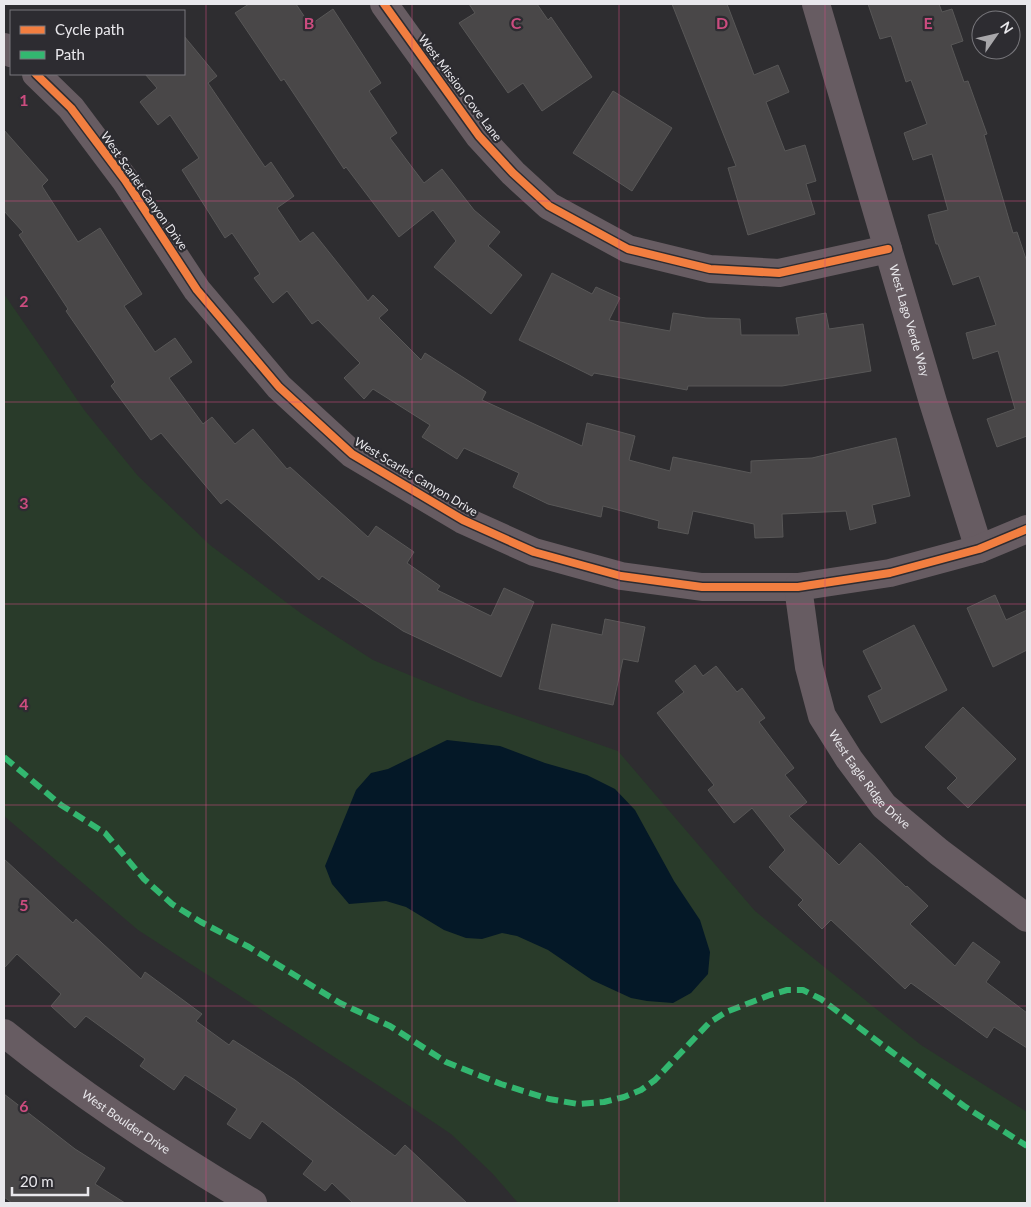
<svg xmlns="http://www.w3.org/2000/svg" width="1031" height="1207" viewBox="0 0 1031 1207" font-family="Lato,sans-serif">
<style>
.green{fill:#293b2a}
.water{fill:#041827}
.building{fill:#494748;stroke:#585757}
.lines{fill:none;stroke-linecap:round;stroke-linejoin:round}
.minor{stroke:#675c62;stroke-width:28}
.quiet{stroke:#33b770;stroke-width:6;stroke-dasharray:12 6;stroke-linecap:butt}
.cycleway-casing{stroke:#2d2c31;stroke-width:11}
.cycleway{stroke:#f27e40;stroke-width:8}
.grid{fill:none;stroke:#cc4c7f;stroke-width:1;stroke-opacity:0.55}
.labels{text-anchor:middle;stroke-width:4.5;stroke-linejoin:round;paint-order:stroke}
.street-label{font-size:12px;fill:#e9e8ec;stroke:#2d2c31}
.grid-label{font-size:16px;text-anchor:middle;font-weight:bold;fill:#cc4c7f;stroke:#2d2c31;stroke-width:4.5;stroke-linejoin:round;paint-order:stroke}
</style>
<rect width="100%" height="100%" fill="#2e2d30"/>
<!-- green -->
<path class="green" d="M4 294 85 411 138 476 210 545 302 614 373 660 470 700 618 751 755 911 921 1045 1027 1112V1203H518L492 1173 451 1134 393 1095 138 930 4 816Z"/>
<!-- water -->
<path class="water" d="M447 740 500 746 545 763 587 775 615 789 635 810 674 881 700 920 710 952 708 974 691 993 673 1003 647 1001 631 998 592 980 548 950 517 936 502 933 482 939 466 938 444 930 406 907 386 901 349 904 332 884 325 866 356 790 371 773 388 769Z"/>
<!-- building -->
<path class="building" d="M249 4H296L310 25 333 9 381 83 369 91 397 133 390 138 424 183 442 169 474 210 500 232 488 246 522 275 491 314 434 267 456 241 433 210 399 237 346 167 344 169 284 79 281 81 235 13Z
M469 4H537L548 20 551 17 592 77 542 111 523 83 508 93 459 23 475 13Z
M672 4H727L754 75 778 65 789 92 766 102 785 151 805 145 816 181 806 184 815 214 748 235 728 168 736 166Z
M868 4H939L942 12 952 9 963 41 951 45 964 82 968 81 987 134 984 135 1013 233 1017 232 1027 262V436L997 447 987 419 1015 409 998 351 973 359 966 333 996 325 979 276 953 285 938 244H936L928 215 948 210 932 154 913 160 904 133 927 124 911 80 906 82 891 36 880 39Z
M184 36 217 76 208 83 265 167 271 162 294 196 277 208 300 242 313 232 368 301 373 295 388 310 379 318 421 360 425 353 486 392 482 400 582 446 587 423 635 436 629 460 670 471 673 457 751 473V461L812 458 896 438 910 496 872 505 876 523 850 530 846 511 782 514 783 537 755 538 754 524 693 511 688 534 658 528 659 521 603 506 601 517 548 504 513 487 519 473 464 448 457 459 422 437 430 425 373 389 364 399 344 378 360 363 318 320 312 324 287 291 273 303 254 278 260 274 232 233 225 238 182 170 199 158 170 115 158 125 140 102 157 88 145 74H184Z
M613 91 672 128 632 191 573 153Z
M4 130 48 180 42 186 78 242 100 228 142 294 124 306 155 352 175 338 192 362 169 378 203 424 212 417 235 444 253 429 287 469 290 467 368 537 376 526 414 552 407 563 440 586 437 590 491 616 504 588 534 602 501 677 403 631 322 576 319 580 227 499 221 504 161 433 151 440 111 386 115 382 66 311 68 309 19 235 23 232 4 211Z
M552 273 592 294 596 287 620 298 609 320 670 331 673 313 706 318 740 319 741 335H799L796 318 826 313 829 329 863 324 871 371 782 386H688L687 390 594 373 592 376 519 340Z
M995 595 1006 620 1027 610V650L993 667 967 608Z
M605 619 645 627 638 662 623 659 613 705 539 689 552 624 602 635Z
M914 625 947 690 881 723 868 696 882 689 863 651Z
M695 665 703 676 716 666 737 692 742 688 765 718 759 722 794 768 785 775 807 802 789 816 839 865 860 843 906 887 907 886 928 906 910 924 955 966 973 942 1000 962 986 982 1027 1013V1048L994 1027 987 1038 911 983 905 989 831 920 822 929 798 905 803 900 769 867 785 850 752 808 734 823 708 790 714 785 657 713 684 692 675 681Z
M963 707 1016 759 968 808 947 788 957 778 925 747Z
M4 859 73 923 76 919 141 979 145 972 202 1014 196 1021 229 1045 233 1040 295 1080 395 1156 405 1145 467 1203H353L332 1183 325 1191 303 1174 313 1161 262 1121 250 1139 227 1124 237 1109 185 1075 174 1090 140 1066 145 1059 86 1016 75 1028 51 1006 61 994 17 954 4 968Z
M4 1094 75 1149 105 1168 95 1184 125 1203H12L4 1197Z"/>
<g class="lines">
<!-- minor -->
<g class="minor">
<path d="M384 4 479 136 513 173 549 206 628 249 710 269 779 273 888 249"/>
<path id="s1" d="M816 4 933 402 979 549"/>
<path d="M4 47 11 53"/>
<path d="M36 74 71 108 125 180 197 290 279 387 352 454 463 520 534 552 621 576 702 587H798L890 573 979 549 1027 529"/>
<path id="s2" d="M798 587 809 667 822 716 849 759 884 806 939 852 1027 918"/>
<path id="s3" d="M4 1033C82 1096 167 1152 253 1203"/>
</g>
<!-- quiet -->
<path class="quiet" d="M4 757 61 805 105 833 144 879 172 904 201 922 249 947 340 1003 390 1026 446 1062 501 1084 549 1099 578 1104 604 1102 624 1097 641 1090 655 1080 709 1023 726 1012 770 995 787 990H803L821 999 964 1106 1027 1146"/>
<!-- cycleway casing -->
<g class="cycleway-casing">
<path id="cycleway" d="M384 4 479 136 513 173 549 206 628 249 710 269 779 273 888 249
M36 74 71 108 125 180 197 290 279 387 352 454 463 520 534 552 621 576 702 587H798L890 573 979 549 1027 529"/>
</g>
<!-- cycleway -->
<use href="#cycleway" class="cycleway"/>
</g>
<!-- grid -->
<path class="grid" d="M206 4V1203M412 4V1203M619 4V1203M825 4V1203M4 201H1027M4 402H1027M4 604H1027M4 805H1027M4 1006H1027"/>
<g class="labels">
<!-- street labels -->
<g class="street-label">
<text transform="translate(460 88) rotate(53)" y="4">West Mission Cove Lane</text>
<text transform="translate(144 191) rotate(55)" y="4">West Scarlet Canyon Drive</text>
<text dy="4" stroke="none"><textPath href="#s1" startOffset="330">West Lago Verde Way</textPath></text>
<text transform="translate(416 477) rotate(31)" y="4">West Scarlet Canyon Drive</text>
<text dy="4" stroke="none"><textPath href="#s2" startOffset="211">West Eagle Ridge Drive</textPath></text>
<text dy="4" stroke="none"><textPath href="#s3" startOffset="151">West Boulder Drive</textPath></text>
</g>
</g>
<g class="grid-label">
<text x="309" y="29">B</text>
<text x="516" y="29">C</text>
<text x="722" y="29">D</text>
<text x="928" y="29">E</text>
<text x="24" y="106">1</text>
<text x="24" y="307">2</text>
<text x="24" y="509">3</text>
<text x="24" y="710">4</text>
<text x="24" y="911">5</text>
<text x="24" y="1112">6</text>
</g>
<!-- border -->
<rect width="1031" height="1207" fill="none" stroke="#e9e8ec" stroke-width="10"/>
<!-- legend -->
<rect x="10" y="10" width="175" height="65" fill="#2d2c31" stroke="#78777c"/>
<rect x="20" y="26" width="25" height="8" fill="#f27e40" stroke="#78777c"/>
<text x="55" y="35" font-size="15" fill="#e9e8ec">Cycle path</text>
<rect x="20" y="51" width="25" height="8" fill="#33b770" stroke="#78777c"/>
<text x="55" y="60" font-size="15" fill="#e9e8ec">Path</text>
<!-- north arrow -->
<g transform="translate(996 35) rotate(56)"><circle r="24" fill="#2d2c31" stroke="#78777c"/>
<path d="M0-4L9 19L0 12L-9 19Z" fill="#a8a7aa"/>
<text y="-8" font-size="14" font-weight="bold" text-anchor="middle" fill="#e9e8ec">N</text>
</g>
<!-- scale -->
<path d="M12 1187v8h76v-8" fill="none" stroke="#e9e8ec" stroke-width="2.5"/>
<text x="20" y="1187" font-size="15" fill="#e9e8ec" stroke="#2d2c31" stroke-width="4" paint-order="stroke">20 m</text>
</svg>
